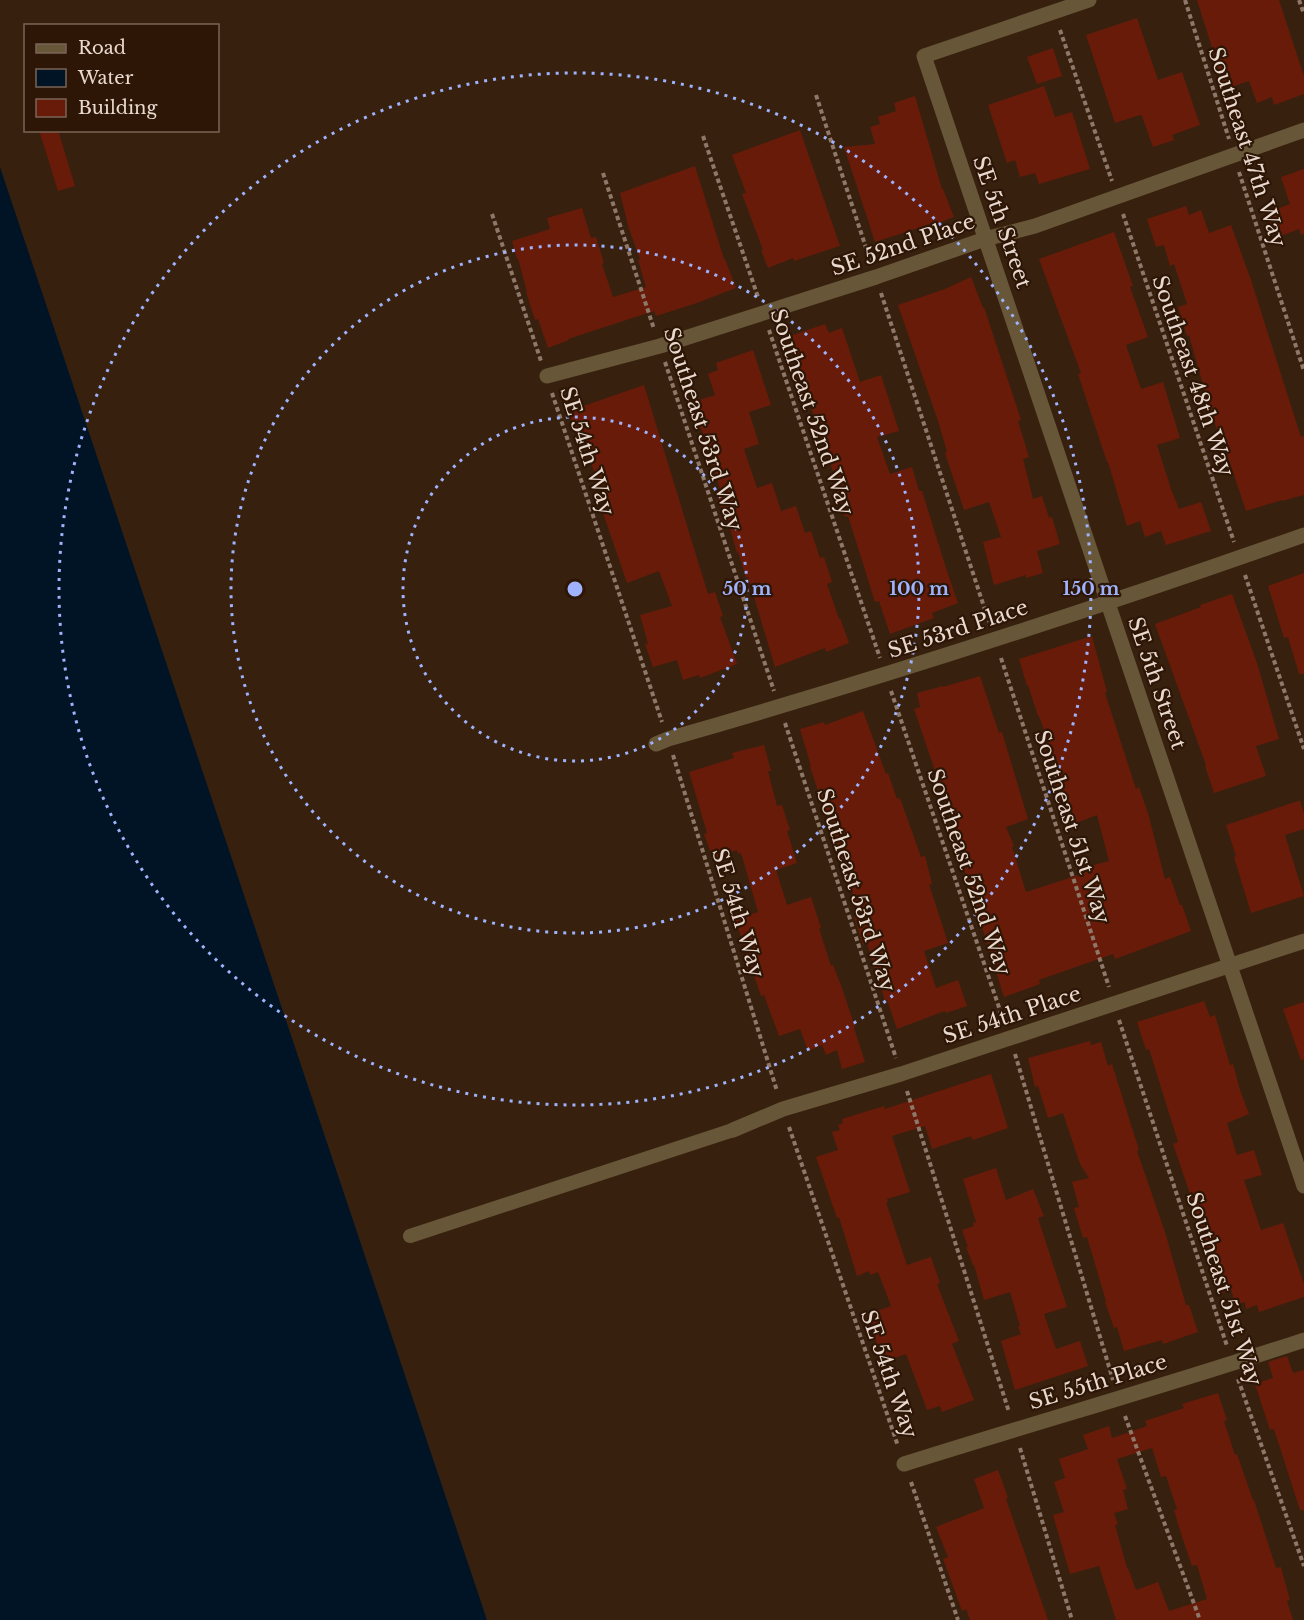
<svg xmlns="http://www.w3.org/2000/svg" width="1304" height="1620" viewBox="0 0 1304 1620" font-family="'Libre Baskerville',serif">
<style>
.water{fill:#011426}
.building{fill:#681b09;fill-rule:evenodd}
.lines{fill:none;stroke-linecap:round;stroke-linejoin:round}
.path{stroke:#8d786a;stroke-width:4;stroke-dasharray:4.5 3;stroke-linecap:butt}
.lane{stroke:#675738;stroke-width:14}
.street{stroke:#675738;stroke-width:15}
.ring{fill:none;stroke:#9fb3fd;stroke-width:3;stroke-dasharray:3 6}
.labels{text-anchor:middle;stroke-width:4.5;stroke-linejoin:round;paint-order:stroke}
.street-label{font-size:21px;fill:#ead9cf;stroke:#2d1606}
.centre{fill:#9fb3fd;stroke:#2d1606;stroke-width:3}
.ring-label{font-size:18px;text-anchor:middle;font-weight:bold;fill:#9fb3fd;stroke:#2d1606;stroke-width:4.5;stroke-linejoin:round;paint-order:stroke}
</style>
<rect width="100%" height="100%" fill="#38200f"/>
<!-- water -->
<path class="water" d="M0 167 487 1620H0Z"/>
<!-- building -->
<path class="building" d="M1197 0H1279L1304 76V94L1274 105 1272 97 1257 103 1249 81 1225 89Z
M1137 18 1158 80 1182 72 1200 125 1172 135 1174 140 1153 147 1142 116 1140 115 1115 123 1086 35Z
M1053 48 1062 76 1037 84 1027 57Z
M1044 86 1055 117 1072 112 1090 169 1039 184 1035 173 1020 177 1015 160 1007 163 988 105Z
M915 96 942 189H943L954 217 931 226V224L875 242 844 147 875 144 870 127 880 124 878 117 896 111 894 103Z
M39 130H58L75 186 58 191Z
M800 130 840 246 794 261 793 258 768 268 761 250H763L742 194 746 193 732 155Z
M695 166 724 259H725L736 288 694 304 656 316 654 311 568 339 569 340 548 348 538 319 535 320 526 292H527L518 258 517 259 512 241 550 229 547 218 582 208 591 238 596 237 604 263 602 264 613 297 646 287 638 260 640 259 629 229 620 193Z
M1304 169V234L1301 235 1299 229 1276 238 1267 213 1290 204 1281 177Z
M1186 206 1189 215 1201 210 1209 233 1231 225 1251 280 1301 437 1304 436V495L1282 501V500L1246 511 1223 442H1221L1208 402 1189 335 1187 336 1178 307 1187 304 1174 264 1170 266 1164 245 1156 247 1147 219Z
M1114 232 1133 286 1130 287 1148 337 1126 345 1141 389 1163 382 1180 438 1157 445 1171 489 1179 509 1201 502 1211 531 1166 545 1161 531 1145 537 1140 521 1127 526 1108 462H1107L1078 374 1081 373 1039 259Z
M971 277 983 308 984 307 1021 420 1018 421 1029 457 1023 459 1033 499 1042 496 1049 518 1052 517 1060 544 1037 551 1043 573 1026 578V575L994 585 983 542 1001 537 989 502 964 510 945 453 947 452 938 421 898 305 945 289Z
M825 324 829 333 842 328 860 382 881 375 899 431 877 437 890 474 912 467 919 491H922L946 568 958 603 932 613 934 618 890 634 879 601 875 602 848 516 845 517 837 490 839 489 787 337Z
M753 350 771 405 749 412 759 444 744 449 757 488 772 483 781 511 796 506 805 533 811 531 820 558 824 557 832 582 827 584 839 619 840 618 849 643 826 652 825 648 775 667 748 577 746 578 738 552 737 553 728 521 726 522 717 494 721 492 710 455 701 428 698 429 690 403 715 395 708 374 718 370 716 363Z
M644 385 708 594 715 592 723 616 720 617 737 664 700 678 699 675 683 680 677 660 653 667 645 644H648L640 615 672 606 659 571 627 583 603 513 605 512 602 505H605L592 465 584 440 579 442 569 411Z
M1304 573V674H1299L1288 637 1284 638 1268 586Z
M1232 594 1257 663 1279 739 1256 746 1266 776 1214 793 1205 766 1206 765 1155 624 1201 607 1200 605Z
M1092 636 1107 692 1105 693 1136 789 1139 787 1148 813 1165 879 1170 877 1180 905H1182L1191 931 1115 959 1113 954 1039 980 1040 984 1004 997 967 880 959 851 962 850 914 709 920 707 917 693 943 686V687L980 676 999 733 1002 732 1028 819 1006 827 1014 846 1012 847 1026 892 1085 873 1083 868 1109 861 1097 815 1076 823 1070 805 1065 807 1056 782 1061 780 1039 716H1038L1028 685 1027 686 1019 659Z
M863 711 886 774 888 773 897 799 900 798 921 857 925 856 932 884H929L948 943 924 951 936 988 958 980 967 1006 946 1013 945 1011 897 1029 887 1000 885 1001 867 943 863 945 854 916 860 914 810 767 811 766 800 729 824 722 825 725Z
M764 745 771 771H768L777 806 782 805 790 830 787 831 797 863 776 870 787 905 811 897 821 928H819L831 966 833 965 842 988 855 1027 854 1028 865 1062 842 1069 837 1050 826 1055 822 1045 808 1051 800 1029 779 1036 764 995 761 996 735 919 758 912 741 853 738 854 737 850 713 859 704 834 707 833 689 772 734 758 732 753Z
M1298 801H1300L1304 814V829L1285 835 1304 896 1251 913 1234 857 1236 856 1226 825Z
M1204 1001 1210 1017 1215 1015 1230 1065 1233 1064 1240 1090 1249 1114 1227 1123 1237 1155 1254 1150 1262 1175 1244 1180 1261 1230 1283 1223 1304 1284V1297L1259 1312 1257 1305 1246 1309 1245 1302 1236 1305 1231 1290 1221 1293 1213 1267H1215L1173 1144 1178 1142 1149 1049 1146 1050 1137 1022Z
M1304 1002V1059L1301 1060 1283 1009Z
M1090 1041 1091 1045 1101 1042 1108 1066 1112 1064 1139 1150 1137 1151 1165 1232 1186 1305H1189L1198 1332 1163 1344 1162 1340 1124 1351 1117 1327 1114 1328 1105 1302 1106 1301 1087 1237 1083 1238 1074 1208 1079 1207 1072 1182 1089 1178 1080 1164 1063 1113 1048 1118 1038 1086 1035 1087 1028 1058Z
M991 1074 1008 1128 973 1140 971 1136 932 1149 925 1126 892 1136 910 1192 887 1199 888 1202H886L907 1265 931 1257 940 1283 937 1284 959 1341 952 1344 974 1400 942 1412 940 1406 927 1410 906 1354 884 1362 866 1315 891 1306 878 1272 870 1275 869 1271 857 1276 839 1217 837 1218 816 1157 838 1150 832 1132 840 1130 838 1125 843 1123 842 1119 884 1106 885 1109Z
M996 1168 1006 1200 1033 1189 1044 1216 1038 1218 1067 1307 1044 1314 1056 1349 1080 1341 1088 1366 1015 1390 1001 1341 1021 1334 1018 1327 1020 1326 1010 1292 984 1300 974 1265H973L966 1247H968L962 1230 974 1226 973 1223 976 1222 963 1179Z
M1287 1356 1293 1373 1304 1370V1510H1300L1274 1429 1270 1430 1255 1384 1273 1378 1268 1362Z
M1218 1393 1227 1420 1224 1421 1235 1455 1237 1454 1253 1500H1254L1276 1568 1281 1567 1290 1600 1287 1601 1293 1620H1116L1099 1566 1070 1574 1053 1515 1064 1512 1054 1482 1065 1478 1059 1459 1088 1449 1083 1435 1109 1426 1112 1438 1147 1426 1145 1421 1184 1408 1182 1404ZM1152 1448 1161 1477 1166 1476 1177 1509 1174 1510 1182 1537 1192 1566 1197 1565 1207 1599 1169 1611 1158 1582 1136 1590 1128 1568H1127L1115 1525 1118 1524 1114 1513 1128 1509 1123 1490 1127 1489 1117 1459Z
M998 1470 1008 1498 1006 1499 1016 1528 1048 1620H970L966 1609 962 1611 943 1559 948 1557 936 1527 984 1508 974 1479Z"/>
<g class="lines">
<!-- path -->
<path class="path" d="M1185 0 1229 139
M1299 0 1304 14
M1060 30 1112 181
M816 95 870 260
M703 136 758 297
M1239 172 1304 371
M603 173 654 329
M492 214 541 361
M1123 214 1234 542
M881 293 989 622
M769 330 880 658
M665 362 774 691
M552 393 662 722
M1245 575 1304 749
M1001 658 1109 987
M891 691 1004 1022
M785 723 896 1058
M673 755 777 1091
M1119 1020 1227 1346
M1015 1054 1113 1380
M907 1091 1009 1412
M789 1127 898 1446
M1238 1379 1304 1566
M1125 1416 1200 1620
M1020 1448 1072 1620
M911 1482 958 1620"/>
<!-- lane -->
<path class="lane" d="M410 1236 733 1130"/>
<!-- street -->
<path class="street" d="M1089 0 924 56 1304 1186
M547 376 660 346 876 277 985 239 1035 226 1304 130
M656 744 668 739C882 678 1094 609 1304 535
M733 1130 783 1109 901 1074 1304 941
M904 1464C1037 1422 1172 1384 1304 1340"/>
</g>
<!-- distance rings -->
<g class="ring">
<circle cx="575" cy="589" r="172"/>
<circle cx="575" cy="589" r="344"/>
<circle cx="575" cy="589" r="516"/>
</g>
<g class="labels">
<!-- street labels -->
<g class="street-label">
<text transform="translate(1247 147) rotate(72)" y="7">Southeast 47th Way</text>
<text transform="translate(1002 222) rotate(71)" y="7">SE 5th Street</text>
<text transform="translate(903 245) rotate(-19)" y="7">SE 52nd Place</text>
<text transform="translate(1193 376) rotate(71)" y="7">Southeast 48th Way</text>
<text transform="translate(812 412) rotate(71)" y="7">Southeast 52nd Way</text>
<text transform="translate(703 429) rotate(72)" y="7">Southeast 53rd Way</text>
<text transform="translate(587 451) rotate(72)" y="7">SE 54th Way</text>
<text transform="translate(958 629) rotate(-18)" y="7">SE 53rd Place</text>
<text transform="translate(1157 683) rotate(71)" y="7">SE 5th Street</text>
<text transform="translate(1072 827) rotate(72)" y="7">Southeast 51st Way</text>
<text transform="translate(969 872) rotate(71)" y="7">Southeast 52nd Way</text>
<text transform="translate(856 890) rotate(72)" y="7">Southeast 53rd Way</text>
<text transform="translate(738 913) rotate(73)" y="7">SE 54th Way</text>
<text transform="translate(1012 1015) rotate(-18)" y="7">SE 54th Place</text>
<text transform="translate(1224 1289) rotate(72)" y="7">Southeast 51st Way</text>
<text transform="translate(889 1374) rotate(71)" y="7">SE 54th Way</text>
<text transform="translate(1098 1382) rotate(-17)" y="7">SE 55th Place</text>
</g>
</g>
<circle cx="575" cy="589" r="9" class="centre"/>
<g class="ring-label">
<text x="747" y="595">50 m</text>
<text x="919" y="595">100 m</text>
<text x="1091" y="595">150 m</text>
</g>
<!-- legend -->
<rect x="24" y="24" width="195" height="108" fill="#2d1606" stroke="#796456" stroke-width="1.5"/>
<rect x="36" y="44" width="30" height="9" fill="#675738" stroke="#796456" stroke-width="1.5"/>
<text x="78" y="54" font-size="18" fill="#ead9cf">Road</text>
<rect x="36" y="69" width="30" height="18" fill="#011426" stroke="#796456" stroke-width="1.5"/>
<text x="78" y="84" font-size="18" fill="#ead9cf">Water</text>
<rect x="36" y="99" width="30" height="18" fill="#681b09" stroke="#796456" stroke-width="1.5"/>
<text x="78" y="114" font-size="18" fill="#ead9cf">Building</text>
</svg>
